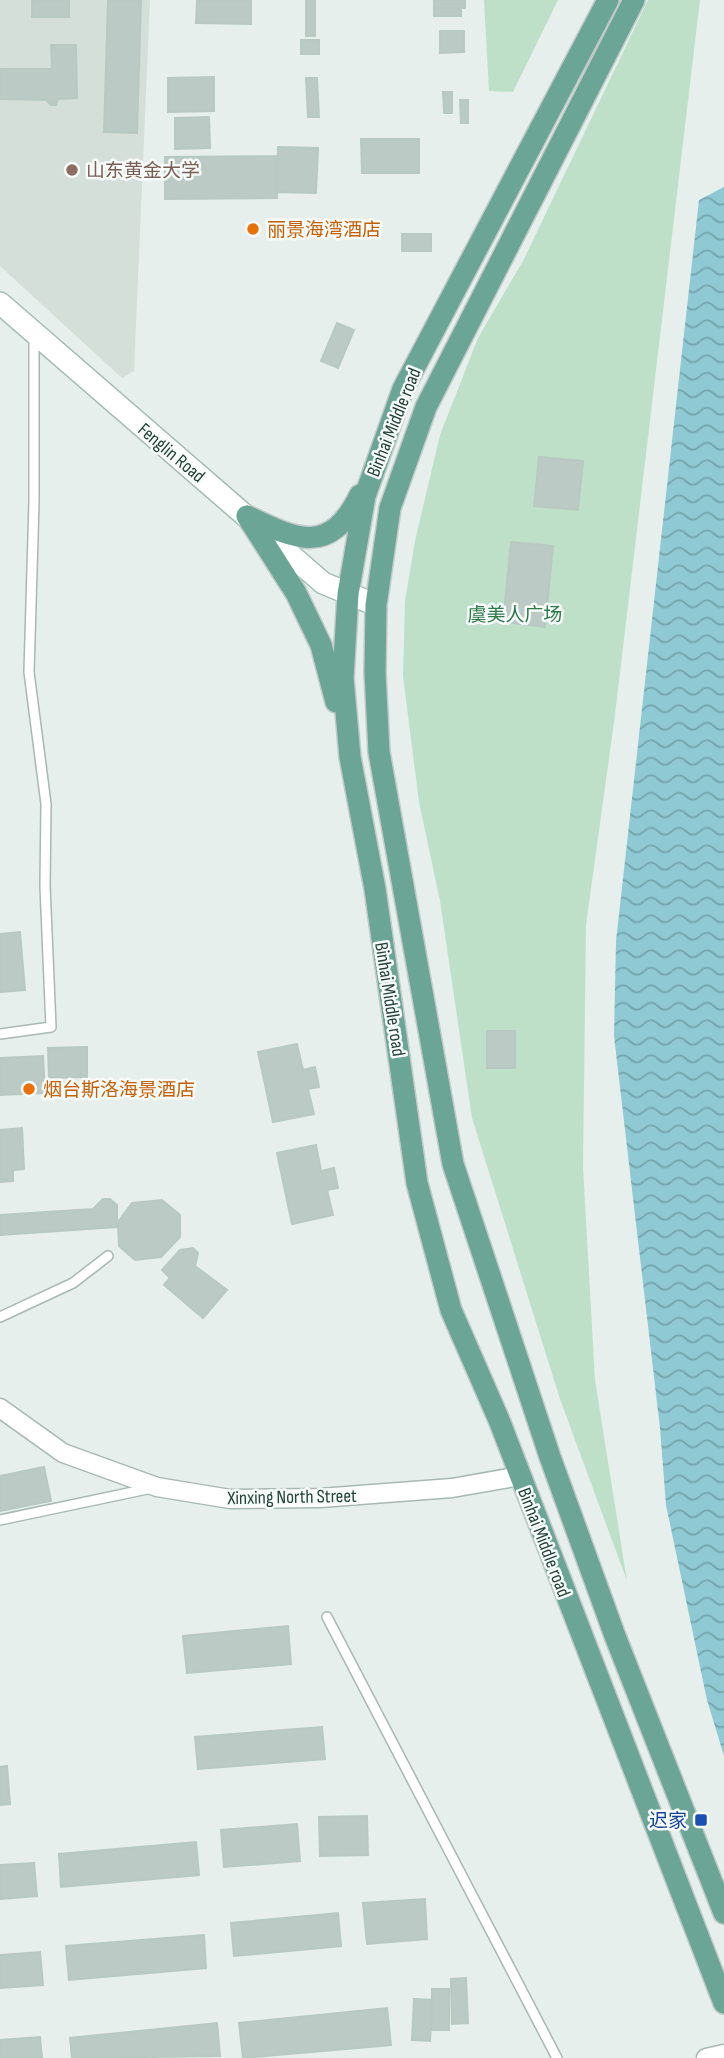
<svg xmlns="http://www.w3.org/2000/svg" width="724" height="2058" viewBox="0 0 724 2058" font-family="'Sofia Sans Condensed','Noto Sans SC',sans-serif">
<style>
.built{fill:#d4dfda}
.park{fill:#bfe0c8}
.water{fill:url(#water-waves)}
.building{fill:#bbcac4;stroke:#b8c9c2;stroke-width:2}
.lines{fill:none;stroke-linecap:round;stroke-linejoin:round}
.lane-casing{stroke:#a8b8b2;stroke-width:12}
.street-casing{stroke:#a8b8b2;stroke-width:21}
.secondary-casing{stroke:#a4bbb3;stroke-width:24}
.primary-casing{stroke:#c2cac8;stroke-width:24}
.lane{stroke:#fff;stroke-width:9}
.street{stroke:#fff;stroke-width:18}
.secondary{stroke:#fff;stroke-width:21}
.primary{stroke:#6aa596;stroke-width:21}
.education-dot{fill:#8d6e63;stroke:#f7fbf9;stroke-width:2.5}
.food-dot{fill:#e8710a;stroke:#f7fbf9;stroke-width:2.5}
.transit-dot{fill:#1a4fb4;stroke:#f7fbf9;stroke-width:2.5}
.labels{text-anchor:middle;stroke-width:5;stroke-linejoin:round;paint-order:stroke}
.education-label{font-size:19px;fill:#785e54;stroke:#f7fbf9;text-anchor:start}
.food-label{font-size:19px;fill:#c56008;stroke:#f7fbf9;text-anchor:start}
.street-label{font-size:19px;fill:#24423a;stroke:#f7fbf9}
.park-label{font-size:19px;fill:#2d7a4b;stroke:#f7fbf9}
.transit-label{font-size:19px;fill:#164399;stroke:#f7fbf9;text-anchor:end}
</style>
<defs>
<pattern id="water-waves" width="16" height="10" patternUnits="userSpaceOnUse" patternTransform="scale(1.75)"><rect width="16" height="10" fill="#8ec9d4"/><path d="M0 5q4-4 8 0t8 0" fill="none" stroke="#74a5ad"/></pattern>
</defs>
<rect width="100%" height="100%" fill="#e6efeb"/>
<!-- built -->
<path class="built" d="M0 0H150L134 371 122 378 0 266Z"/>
<!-- park -->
<path class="park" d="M484 0H558L513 92 489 91Z
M648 0H700L615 715 586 925 583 1167 595 1380 627 1581 560 1399 472 1118 440 901 419 802 403 676 405 601 415 541 440 435 478 338 524 259Z"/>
<!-- water -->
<path class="water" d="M724 187V1756L707 1700 666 1505 660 1428 614 1036 616 941 699 200Z"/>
<!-- building -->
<path class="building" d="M32 0H69V17H32Z
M108 0H141L137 133 104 132Z
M197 0H251V24L196 23Z
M306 0H315V36H306Z
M434 0H465V8H434Z
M434 8H461V16H434Z
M440 31H464V52L440 53Z
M301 40H319V54H301Z
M51 45H76L77 98 58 99 56 105H51L46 100 0 99V69H52Z
M214 77V111L168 112V78Z
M306 78H317L319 117H308Z
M443 92H452V113H444Z
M460 100H468V123H461Z
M209 117 210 148 175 149V118Z
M361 139H419V173H362Z
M278 147 318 148 316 193 277 192Z
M276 156 277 198 165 199V157Z
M402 234H431V251H402Z
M337 323 354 330 338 368 321 361Z
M539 457 583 461 578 510 534 506Z
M511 542 553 546 545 627 503 622Z
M20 932 25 990 0 992V934Z
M487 1031H515V1068H487Z
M297 1044 303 1070 315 1067 319 1087 308 1089 314 1114 273 1122 258 1052Z
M87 1047V1077L49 1078 48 1048Z
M43 1056 45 1093 0 1095V1058Z
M22 1128 24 1169 13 1170V1181L0 1182V1130Z
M316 1145 321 1171 334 1168 338 1188 327 1190 333 1215 292 1224 277 1153Z
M103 1199H110L117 1205V1227L0 1235V1215L93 1209Z
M162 1200 180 1215V1237L161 1257 135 1260 119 1246 118 1222 132 1203Z
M193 1248 198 1253 195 1266 227 1290 203 1318 164 1285 170 1278 162 1270 180 1250Z
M44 1467 51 1501 0 1511V1476Z
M288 1626 291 1664 187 1673 183 1636Z
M322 1727 325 1759 198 1769 195 1737Z
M7 1766 10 1804 0 1805V1767Z
M367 1816 368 1855 320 1856 319 1817Z
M297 1824 300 1861 224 1867 221 1830Z
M196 1842 199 1875 61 1887 59 1854Z
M34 1863 37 1896 0 1899V1865Z
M425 1899 427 1939 367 1944 363 1903Z
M338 1913 341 1946 234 1956 231 1923Z
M204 1935 206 1968 69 1980 66 1946Z
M40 1952 43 1985 0 1988V1955Z
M466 1978 468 2023 452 2024 451 1979Z
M432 1989H449V2030H432Z
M414 1999 432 2000 430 2041 412 2040Z
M387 2008 391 2045 243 2058 239 2023Z
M217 2023 220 2056 72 2058 70 2038Z
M40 2037 42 2058H0V2040Z"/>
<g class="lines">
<!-- lane casing -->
<g class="lane-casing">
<path id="lane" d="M0 1034 51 1027 45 886 46 804 29 672 34 502V337
M0 1317 73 1283 108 1256
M0 1520 152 1488
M327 1617 557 2058"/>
</g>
<!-- street casing -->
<g class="street-casing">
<path id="street" d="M0 1408 63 1453 157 1487 230 1499 320 1498 452 1488 520 1476
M706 2058 724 2054"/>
</g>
<!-- secondary casing -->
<g class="secondary-casing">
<path id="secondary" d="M0 303 323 583 376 605"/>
</g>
<!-- primary casing -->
<g class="primary-casing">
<path id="primary" d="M608 0 403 389 365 496 348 594 343 678 350 757 375 889 417 1183 451 1310 499 1420 724 2003
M634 0 426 407 390 508 376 605 375 673 379 752 453 1164 550 1457 615 1636 724 1913
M247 516 296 593 321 645 336 702
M247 516C297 540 330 556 360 495"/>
</g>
<!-- lane -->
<use href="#lane" class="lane"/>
<!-- street -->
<use href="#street" class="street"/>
<!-- secondary -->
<use href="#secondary" class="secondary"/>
<!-- primary -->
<use href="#primary" class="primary"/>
</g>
<!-- markers -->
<circle class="education-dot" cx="72" cy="170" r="7"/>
<g class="food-dot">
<circle cx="253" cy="229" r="7"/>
<circle cx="29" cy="1089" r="7"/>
</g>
<rect class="transit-dot" x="694" y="1813" width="14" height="14" rx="3.5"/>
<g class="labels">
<!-- education labels -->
<g class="education-label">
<text x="86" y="177">山东黄金大学</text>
</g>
<!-- food labels -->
<g class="food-label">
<text x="267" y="236">丽景海湾酒店</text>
<text x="43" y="1096">烟台斯洛海景酒店</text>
</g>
<!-- street labels -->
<g class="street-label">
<text transform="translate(393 422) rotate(-68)" y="7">Binhai Middle road</text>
<text transform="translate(172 452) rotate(40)" y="7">Fenglin Road</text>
<text transform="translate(391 999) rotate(81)" y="7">Binhai Middle road</text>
<text transform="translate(292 1496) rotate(-1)" y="7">Xinxing North Street</text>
<text transform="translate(545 1542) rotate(69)" y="7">Binhai Middle road</text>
</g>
<!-- park labels -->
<g class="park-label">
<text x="515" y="621">虞美人广场</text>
</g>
<!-- transit labels -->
<g class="transit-label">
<text x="687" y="1827">迟家</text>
</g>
</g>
</svg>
